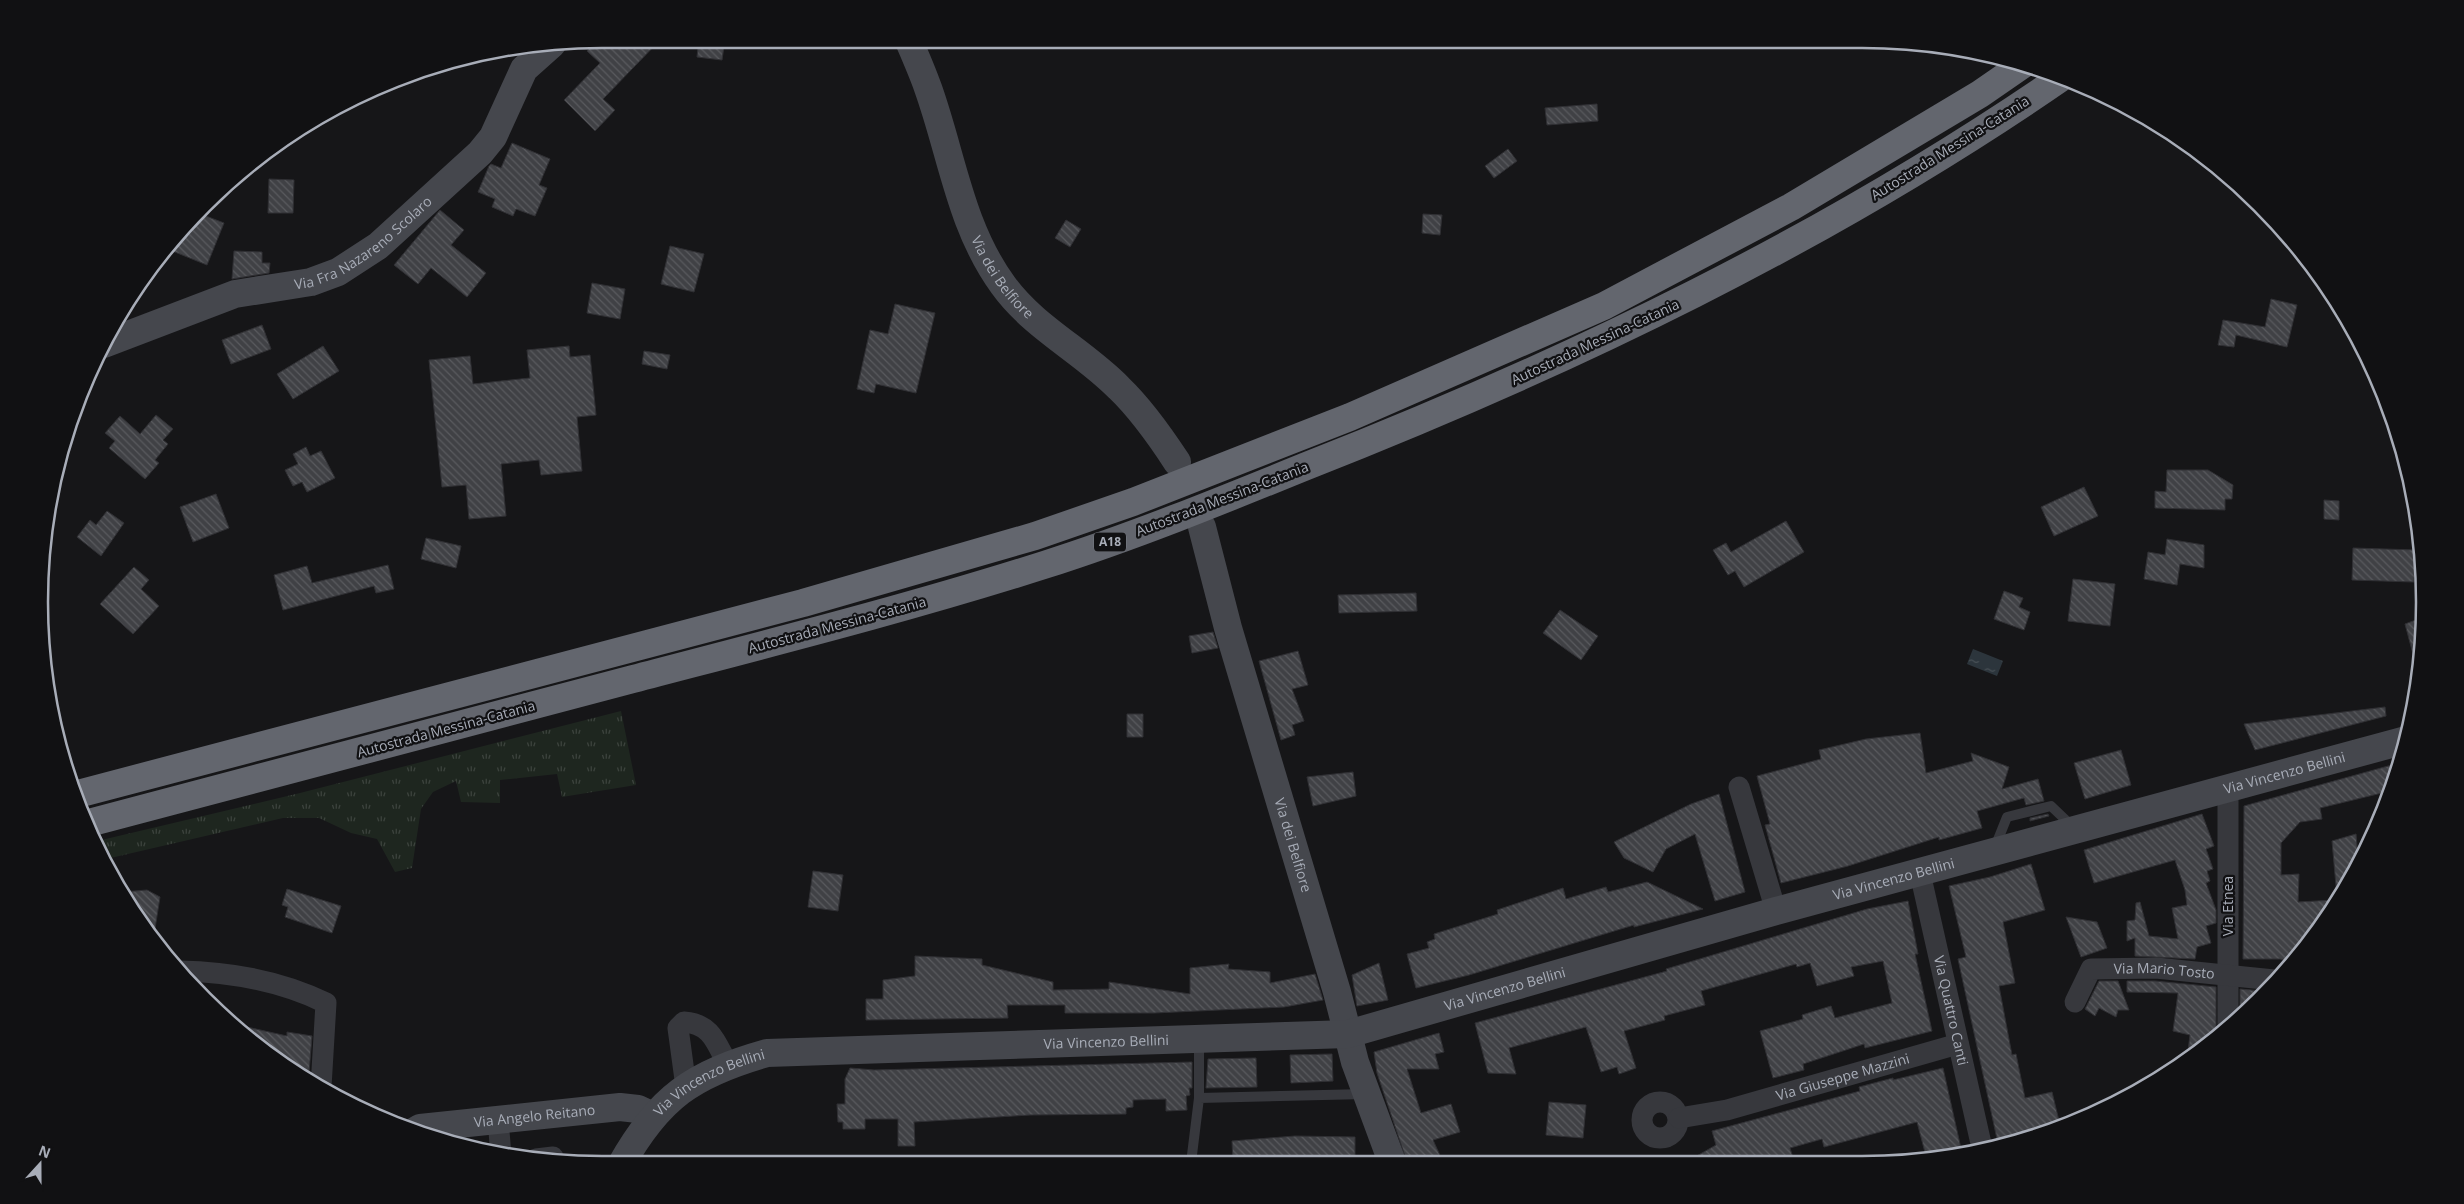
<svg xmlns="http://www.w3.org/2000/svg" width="2464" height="1204" viewBox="0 0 2464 1204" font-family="'Open Sans',sans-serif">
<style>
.grass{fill:url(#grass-tufts)}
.water{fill:url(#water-ripples)}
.building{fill:url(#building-back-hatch);stroke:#303034}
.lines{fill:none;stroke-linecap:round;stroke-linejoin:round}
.lane{stroke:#37383d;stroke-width:10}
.street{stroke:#37383d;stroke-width:21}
.secondary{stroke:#45474d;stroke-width:28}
.highway{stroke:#63666e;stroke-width:28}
.labels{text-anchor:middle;stroke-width:4.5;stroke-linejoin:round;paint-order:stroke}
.shield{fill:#111113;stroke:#7b7e86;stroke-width:1}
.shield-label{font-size:12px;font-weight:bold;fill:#a8adb8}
.street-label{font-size:14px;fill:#a8adb8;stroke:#111113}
.rim{fill:none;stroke:#a8adb8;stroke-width:2.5}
</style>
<defs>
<pattern id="grass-tufts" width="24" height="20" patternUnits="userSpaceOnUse" patternTransform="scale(1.25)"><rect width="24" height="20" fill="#1e261f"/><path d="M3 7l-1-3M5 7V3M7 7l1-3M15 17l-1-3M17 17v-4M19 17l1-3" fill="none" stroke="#3c433d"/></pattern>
<pattern id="water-ripples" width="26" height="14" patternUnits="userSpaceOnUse" patternTransform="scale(1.25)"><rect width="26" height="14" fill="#2c353c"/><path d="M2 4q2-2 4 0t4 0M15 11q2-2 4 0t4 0" fill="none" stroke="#485056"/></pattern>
<pattern id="building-back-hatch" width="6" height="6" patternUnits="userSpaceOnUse" patternTransform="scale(1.25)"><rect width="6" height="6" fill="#404145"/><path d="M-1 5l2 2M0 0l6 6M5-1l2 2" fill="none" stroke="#595a5e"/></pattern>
</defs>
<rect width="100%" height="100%" fill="#161618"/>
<!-- grass -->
<path class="grass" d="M621 711 636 785 562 797 557 774 500 780V803L461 802 456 781 433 792 421 809 412 868 395 872 377 839 351 833 319 818H283L102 860 93 842 300 793Z"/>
<!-- water -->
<path class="water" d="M1973 649 2003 661 1997 676 1967 664Z"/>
<!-- building -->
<path class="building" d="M599 39H661L603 99 615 110 595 131 564 100 600 63 587 51Z
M699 39H725L722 60 697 57Z
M1597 104 1598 121 1547 125 1545 108Z
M512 143 550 159 539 185 547 188 535 216 516 209 513 216 492 207 495 199 478 192 489 166 491 164 501 168Z
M1508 149 1517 161 1494 178 1485 166Z
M269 179 294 180 293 213H268Z
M440 210 464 230 451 245 486 273 467 297 431 268 418 284 394 265Z
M198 213 224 223 207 265 165 248 179 230Z
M1423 214 1442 215 1440 235 1422 233Z
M1066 220 1081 229 1070 247 1055 238Z
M670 246 704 254 694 292 661 284Z
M234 251 262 252V263H270L269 273 232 279Z
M592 283 625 289 620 319 587 313Z
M2271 299 2297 305 2287 347 2236 335 2234 347 2218 345 2223 320 2265 327Z
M895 304 935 313 916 393 876 384 874 393 857 389 870 330 888 334Z
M262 325 271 349 231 364 222 340Z
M323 346 339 371 293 399 277 374Z
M569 346 570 357 590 355 596 415 577 417 582 471 541 475 539 460 501 464 506 516 469 519 466 485 442 487 429 360 470 356 473 384 530 378 527 350Z
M644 351 670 355 667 369 642 364Z
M156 415 173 429 163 440 168 444 155 460 159 463 145 479 109 448 115 441 105 433 120 416 140 434Z
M306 447 310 456 321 451 335 478 307 492 302 482 293 486 285 470 298 464 293 454Z
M2167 470H2208L2233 485 2232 499H2225V510L2155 508V491L2166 492Z
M2084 487 2098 516 2054 536 2041 507Z
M216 494 229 528 193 542 180 507Z
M2324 500 2339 501V520L2324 519Z
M107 511 124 523 101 556 77 537 90 520 96 525Z
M1786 521 1804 552 1744 587 1735 571 1728 575 1713 550 1726 543 1731 552Z
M426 538 461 546 456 568 421 559Z
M2167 539 2204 545V568L2180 564 2177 585 2144 579 2148 552 2165 555Z
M2353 548 2416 550 2414 582 2352 580Z
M388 565 394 589 376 593 374 586 283 610 274 575 307 566 312 583Z
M134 567 149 580 141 589 159 606 133 634 100 604Z
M2073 579 2115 584 2110 626 2068 621Z
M2004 591 2023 598 2019 607 2030 612 2024 630 1994 619Z
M1416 593 1417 611 1339 613 1338 595Z
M1560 610 1598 636 1581 660 1543 633Z
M2424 617 2419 669H2417L2405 624Z
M1213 632 1218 648 1192 653 1189 636Z
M1298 651 1308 685 1292 689 1304 721 1292 725 1295 735 1281 740 1259 661Z
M2385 707 2386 716 2255 750 2244 724Z
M1127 714H1143V737H1127Z
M1920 733 1926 773 1973 761 1971 753 2009 767 2002 789 2038 779 2044 801 2026 805 2024 798 1977 811 1982 828 1939 840V837L1848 866 1781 883 1765 825 1770 824 1757 776 1821 759 1819 750 1866 739Z
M2121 750 2131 785 2085 799 2074 763Z
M2399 763 2390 791 2320 808 2322 819 2300 822 2281 843V875L2299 874 2298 902 2335 900 2309 945 2292 962 2280 959H2243L2244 806Z
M1353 772 1356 796 1313 806 1307 777Z
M1719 794 1745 892 1715 901 1695 834 1666 849 1653 872 1624 858 1614 842 1691 804Z
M2048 814 2049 816 2030 821V818Z
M2202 814 2214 846 2206 849 2213 869 2207 871 2210 881 2206 883 2216 910V923L2206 926 2211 943 2197 947 2195 959 2135 956V938L2127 941V921L2135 920 2136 903 2140 902 2149 936 2178 939 2172 908 2187 905 2185 890 2175 860 2094 883 2084 850Z
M2356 834 2358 859 2337 897 2332 841Z
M2031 864 2045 910 2003 922 2015 983 1999 986 2012 1055 2016 1054 2025 1098 2052 1092 2060 1125 1997 1139 1958 959 1966 957 1949 886 1990 877Z
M813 871 843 875 838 911 808 907Z
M1647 882 1703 909 1634 927V925L1469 975 1416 988 1407 954 1429 948 1427 942 1435 939 1434 934 1498 914 1497 910 1563 888 1566 899 1606 887 1608 892Z
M287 889 341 906 332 933 285 917 288 907 282 905Z
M147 890 160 897 153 941 122 892Z
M1908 901 1918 954H1915L1932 1031 1865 1048 1864 1044 1803 1064 1804 1070 1773 1078 1760 1031 1803 1019 1802 1015 1831 1006 1835 1018 1892 1003 1883 961 1851 967 1854 976 1817 986 1810 963 1797 967 1796 964 1701 991 1705 1005 1664 1016 1665 1020 1624 1031 1636 1068 1619 1074 1617 1067 1601 1072 1586 1027 1509 1048 1516 1074 1488 1073 1475 1023 1667 971 1666 969 1867 909Z
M2066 917 2097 922 2107 948 2081 957Z
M915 956 982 959V965L1053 982V990L1109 989V982L1190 994V968L1229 964 1228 969 1270 972V983L1315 974 1323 1000 1284 1007 1154 1013H1065V1005H1007L1008 1018 866 1020V999H883V980L915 976Z
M1379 963 1388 1000 1357 1006 1352 975Z
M2099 981H2118L2129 1010H2118L2116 1017 2099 1008 2095 1016 2085 1009Z
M2127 981H2155L2216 987V1026L2219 1034 2205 1049 2187 1059 2190 1035 2173 1031 2178 993 2127 992Z
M2240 989 2262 991 2240 1013Z
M229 1023 287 1036V1032L312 1036 309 1072 287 1068Z
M1439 1033 1444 1052 1435 1054 1439 1069H1407L1421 1113 1451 1104 1460 1132 1433 1140 1443 1162H1407L1377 1073 1374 1052Z
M1332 1054 1333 1081 1291 1083 1290 1055Z
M1256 1058 1257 1087 1206 1088 1208 1059Z
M1192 1062V1088H1189L1190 1095 1186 1096 1187 1110 1166 1111V1099L1133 1100V1107L1126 1108V1114L1030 1115 914 1122 915 1146H898V1119H865V1129H843V1122H838L837 1104H845V1079L850 1068 874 1070Z
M1943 1068 1962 1153 1936 1160H1927L1917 1122 1824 1147 1822 1139 1790 1148 1794 1161H1688L1716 1145 1712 1131 1860 1091 1859 1087 1893 1078V1080Z
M1549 1102 1586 1105 1583 1138 1546 1135Z
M1295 1136 1355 1137V1162L1233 1163 1232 1141Z"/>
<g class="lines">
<!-- lane -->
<path class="lane" d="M1995 847 2007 817 2051 806 2073 827
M1199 1098 1366 1094
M1191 1163 1199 1098V1040"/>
<!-- street -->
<g class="street">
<path d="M1739 787 1776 911"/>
<path d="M2228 787V1026"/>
<path id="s1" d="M1920 873 1982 1148"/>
<path d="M180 971C231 972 279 980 326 1003L321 1087"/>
<path id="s2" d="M2075 1002 2091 969 2156 968 2274 980"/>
<path d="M686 1087 678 1028 684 1022C712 1024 716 1043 728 1065"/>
<circle cx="1660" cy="1120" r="18"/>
<path id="s3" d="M1679 1118 1727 1110 1958 1044"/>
<path d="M498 1120 501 1155"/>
<path d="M536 1159 553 1157"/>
</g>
<!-- secondary -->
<g class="secondary">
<path id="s4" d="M908 39C915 55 922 71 928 88 952 155 960 226 1003 285 1034 328 1083 351 1119 388 1142 410 1160 436 1177 462"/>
<path id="s5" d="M104 344 235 294 311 282 338 272 378 246 480 153 493 137 524 69 552 44"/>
<path id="s6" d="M1202 527 1228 628 1337 992 1355 1062 1392 1162"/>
<path id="s7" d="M415 1131 420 1128 620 1107 638 1109 653 1116"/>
<path id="s8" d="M621 1165C659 1097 693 1074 767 1053L1348 1034 1776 911 2406 740"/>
</g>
<!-- highway -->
<path class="highway" d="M74 795 803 603 1035 536 1133 502 1350 417 1604 306 1791 207 1980 94 2022 65
M85 824C268 776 450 727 633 679 770 643 909 608 1044 565 1132 537 1218 502 1304 467 1569 363 1827 239 2062 77"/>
</g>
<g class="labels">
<!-- shield labels -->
<rect class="shield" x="1094" y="532.5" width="32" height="19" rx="4"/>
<g class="shield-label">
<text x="1110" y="546">A18</text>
</g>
<!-- street labels -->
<g class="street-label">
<text transform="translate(1950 148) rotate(-32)" y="5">Autostrada Messina-Catania</text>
<text dy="5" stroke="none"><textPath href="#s5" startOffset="282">Via Fra Nazareno Scolaro</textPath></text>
<text dy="5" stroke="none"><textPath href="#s4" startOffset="258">Via dei Belfiore</textPath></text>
<text transform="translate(1595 342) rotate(-25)" y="5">Autostrada Messina-Catania</text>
<text transform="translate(1222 499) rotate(-21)" y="5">Autostrada Messina-Catania</text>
<text transform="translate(837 625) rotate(-15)" y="5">Autostrada Messina-Catania</text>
<text transform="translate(446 729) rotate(-15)" y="5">Autostrada Messina-Catania</text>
<text dy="5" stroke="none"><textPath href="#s8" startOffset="1744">Via Vincenzo Bellini</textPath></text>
<text dy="5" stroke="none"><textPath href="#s6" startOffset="331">Via dei Belfiore</textPath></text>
<text dy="5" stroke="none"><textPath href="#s8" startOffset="1339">Via Vincenzo Bellini</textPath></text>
<text transform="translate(2228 906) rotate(-90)" y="5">Via Etnea</text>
<text dy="5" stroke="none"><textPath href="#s2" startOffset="110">Via Mario Tosto</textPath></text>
<text dy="5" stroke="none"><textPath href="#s8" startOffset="935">Via Vincenzo Bellini</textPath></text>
<text dy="5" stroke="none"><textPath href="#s1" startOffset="141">Via Quattro Canti</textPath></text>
<text dy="5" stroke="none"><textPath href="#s8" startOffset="530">Via Vincenzo Bellini</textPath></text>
<text dy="5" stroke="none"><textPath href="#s3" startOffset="169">Via Giuseppe Mazzini</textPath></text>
<text dy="5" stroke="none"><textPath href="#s8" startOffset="125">Via Vincenzo Bellini</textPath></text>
<text dy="5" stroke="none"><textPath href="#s7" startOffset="121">Via Angelo Reitano</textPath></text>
</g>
</g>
<!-- crop -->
<path d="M0 0H2464V1204H0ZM602 48H1862A554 554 0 0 1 2416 602V602A554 554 0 0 1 1862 1156H602A554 554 0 0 1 48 602V602A554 554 0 0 1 602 48Z" fill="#111113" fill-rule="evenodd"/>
<path class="rim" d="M602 48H1862A554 554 0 0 1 2416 602V602A554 554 0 0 1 1862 1156H602A554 554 0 0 1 48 602V602A554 554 0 0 1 602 48Z"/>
<!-- north arrow -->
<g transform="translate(40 1164) rotate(21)" stroke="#111113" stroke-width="4" paint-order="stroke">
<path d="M0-4L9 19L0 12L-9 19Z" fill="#a8adb8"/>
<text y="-8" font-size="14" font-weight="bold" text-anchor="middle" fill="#a8adb8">N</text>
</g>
</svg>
